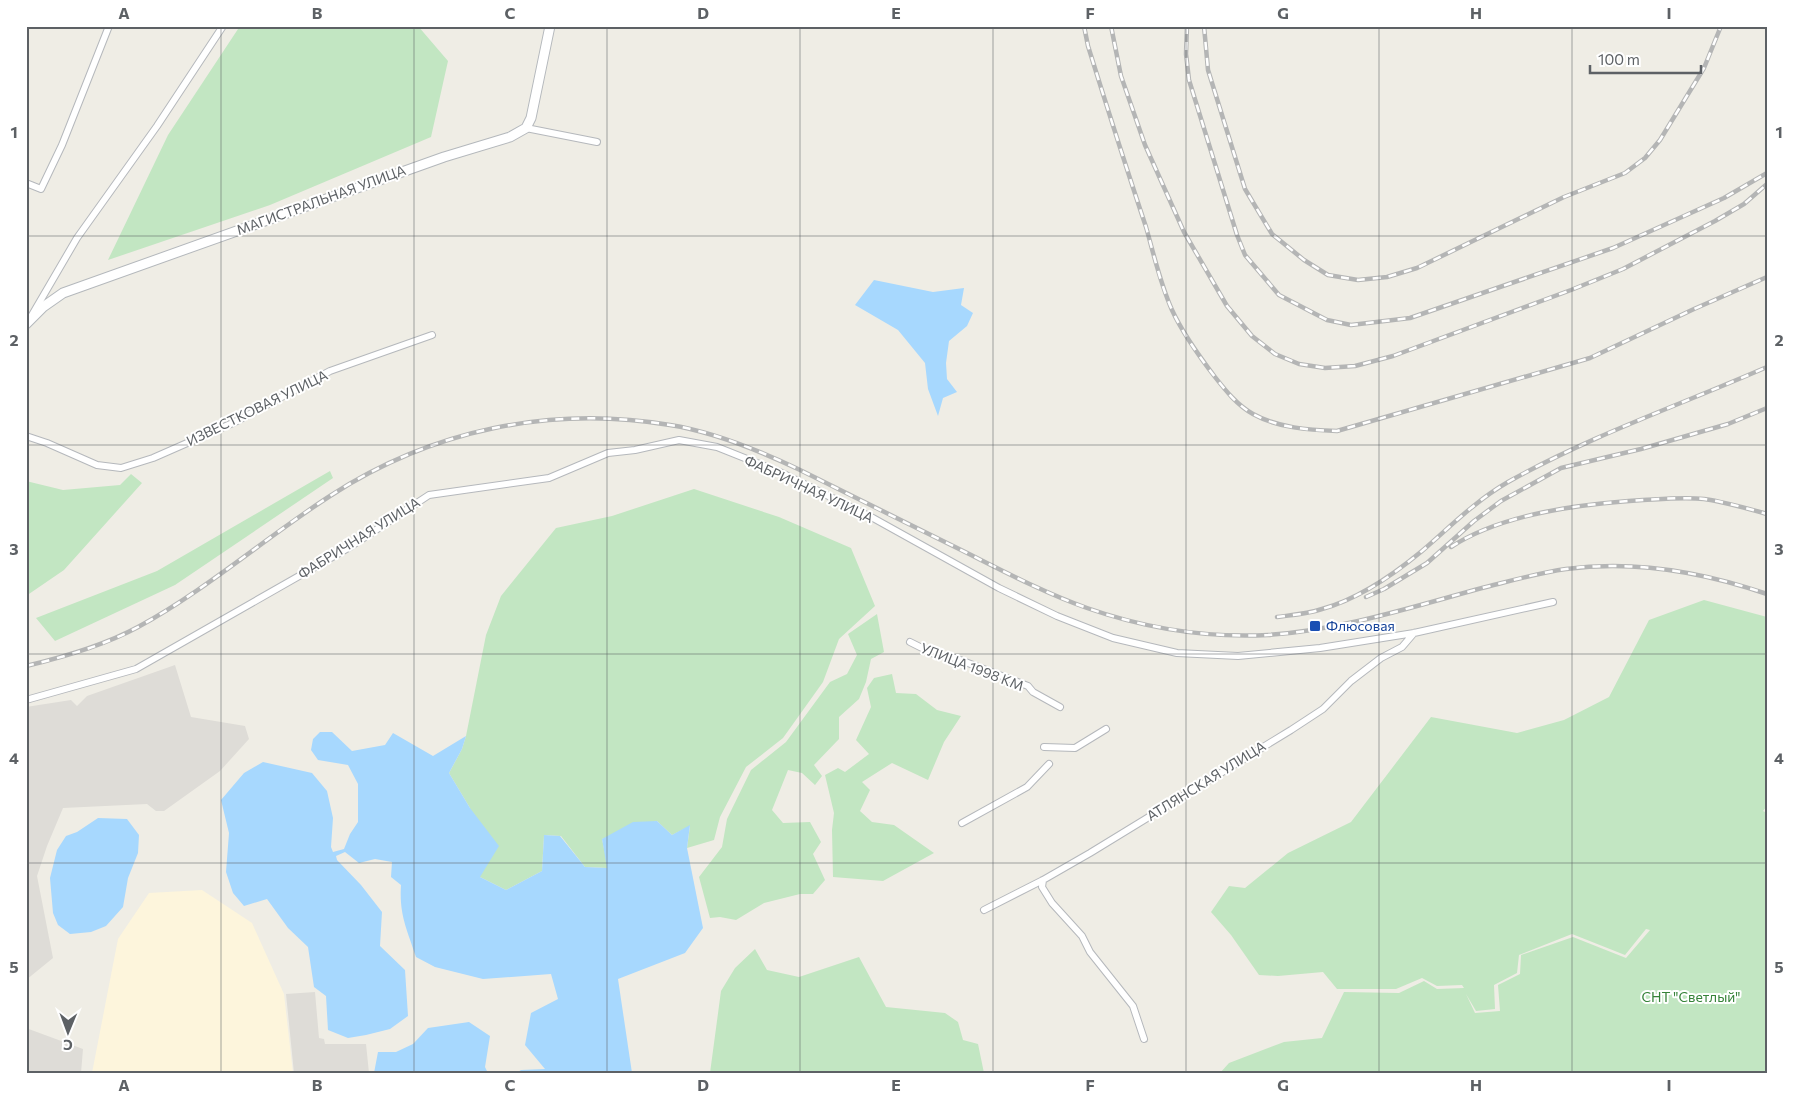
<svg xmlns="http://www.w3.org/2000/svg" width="1793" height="1099" viewBox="0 0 1793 1099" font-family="Commissioner,sans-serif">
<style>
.commercial{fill:#fdf5dc}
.industrial{fill:#dedcd7}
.green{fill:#c2e6c2;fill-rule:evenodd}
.water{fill:#a7d8fe}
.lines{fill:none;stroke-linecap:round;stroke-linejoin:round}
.street-casing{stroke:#b5b8bc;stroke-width:8}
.secondary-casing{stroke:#b4b8bc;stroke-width:11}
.street{stroke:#fff;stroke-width:6}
.secondary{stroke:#fff;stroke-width:9}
.rail-casing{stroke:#b4b5b5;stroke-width:4.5}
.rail{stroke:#fff;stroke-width:2.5;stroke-dasharray:8;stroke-linecap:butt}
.grid{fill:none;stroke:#5d6165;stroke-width:1;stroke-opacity:0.55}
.transit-dot{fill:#1a4fb4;stroke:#fff;stroke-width:2}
.labels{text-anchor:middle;stroke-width:4;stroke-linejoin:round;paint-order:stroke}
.street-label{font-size:14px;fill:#5d6165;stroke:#fff}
.transit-label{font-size:14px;fill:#164399;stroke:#fff;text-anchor:start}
.park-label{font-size:14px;fill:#368339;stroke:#fff}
.neatline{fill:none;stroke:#5d6165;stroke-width:2}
.grid-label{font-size:16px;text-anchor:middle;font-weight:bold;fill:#5d6165}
</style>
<rect width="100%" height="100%" fill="#efede5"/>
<!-- commercial -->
<path class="commercial" d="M202 890 252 923 284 994 293 1073H92L118 939 149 893Z"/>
<!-- industrial -->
<path class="industrial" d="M175 665 191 717 245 726 249 739 220 771 164 811H156L147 804 63 808 47 846 37 876 53 958 26 980V707L71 700 77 706 87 696Z
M315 992 319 1038 324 1039 325 1044H366L369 1073H294L286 994Z
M26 1028 83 1049 81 1073H26Z"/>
<!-- green -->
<path class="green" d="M240 26H418L448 61 431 137 270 205 108 260 168 135Z
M330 471 333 478 175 585 55 641 36 618 157 571Z
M131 474 142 483 64 570 26 596V481L63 490 120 485Z
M694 489 779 517 851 548 875 606 839 639 823 682 783 738 746 767 720 817 714 840 687 848 690 826 672 835 657 821 602 839 608 868 585 867 561 836 544 835 542 871 506 890 480 877 470 808 449 773 462 749 466 736 486 635 501 596 556 528 612 516Z
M1704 600 1767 617V806L1763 811 1767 813V1073H1220L1229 1063 1284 1042 1322 1038 1344 992 1399 993 1424 981 1437 989 1464 988 1462 985 1437 986 1422 978 1396 989H1337L1323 972 1278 976 1259 975 1231 935 1211 912 1229 886 1245 888 1288 853 1351 822 1431 717 1517 733 1564 720 1609 697 1649 620ZM1646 929 1650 930 1626 958 1573 937 1521 955 1520 974 1498 985 1500 1011 1475 1013 1466 994 1476 1011 1495 1009 1494 985 1517 973 1519 955 1572 934 1625 955Z
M877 614 884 652 871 659 866 682 859 699 839 717V739L814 765 822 776 815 785 802 773 788 770 772 810 783 823 810 822 821 842 813 854 825 880 813 894H800L764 903 736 920 720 917 710 918 699 877 722 847 727 819 751 770 786 742 830 682 847 674 857 655 848 634Z
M892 674 896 693 916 694 937 710 961 716 944 742 928 780 892 763 862 782 870 790 860 811 872 822 894 825 934 853 883 881 833 877 832 830 834 813 825 775 838 768 845 772 869 754 856 740 871 707 867 688 874 678Z
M755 949 767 970 799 977 859 957 886 1007 945 1013 958 1022 963 1040 978 1044 984 1073H710L721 991 735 968Z"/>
<!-- water -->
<path class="water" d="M874 280 933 292 964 288 961 305 973 313 967 326 949 341 946 363 947 379 957 392 943 398 938 416 928 389 925 363 898 330 855 305Z
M320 732H332L352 751 385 745 393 733 433 756 466 736 462 749 449 773 470 808 499 846 480 877 506 890 542 871 544 835 560 836 585 867 607 868 602 839 633 822 657 821 672 835 690 825 687 848 703 928 685 953 618 979 632 1073H516L521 1070 545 1069 525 1045 531 1013 558 999 551 974 483 979 435 967 416 957C407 929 399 915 401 885L391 877 392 862 375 859 359 863 345 852 336 856 337 860 361 885 382 912 380 946 405 970 408 1016 390 1029 366 1035 348 1038 328 1030 326 996 314 987 308 947 288 928 267 899 244 906 233 893 226 872 229 833 221 800 244 773 263 762 312 773 327 791 333 818 331 847 333 852 344 849 350 834 358 822V784L348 765 318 760 311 750 313 739Z
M98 818 127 819 139 835 138 853 128 878 123 907 106 926 91 932 70 934 58 925 53 913 50 878 57 850 66 836 77 832Z
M469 1022 490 1036 485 1067 488 1073H374L378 1052H396L413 1044 428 1028Z"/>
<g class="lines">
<!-- street casing -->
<g class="street-casing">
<path id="street" d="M526 128 597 142
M26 183 41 189 62 145 109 26
M32 315 77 238 157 126 223 26
M26 436 47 443 97 465 121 468 153 458 235 422 330 371 432 335
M910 642 936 655 955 658 1028 686 1033 692 1060 707
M26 700 136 669 350 547 429 495 549 478 608 453 635 450 679 440 717 447 782 473 873 518 999 588 1057 616 1113 638 1177 653 1238 656 1320 648 1414 633 1553 602
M1044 747 1075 748 1106 729
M962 823 1027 787 1049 764
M1043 880 1042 887 1052 903 1082 936 1090 952 1133 1006 1144 1039
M984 910 1043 880 1090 853 1291 730 1323 709 1351 681 1381 658 1402 647 1414 633"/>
</g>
<!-- secondary casing -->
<g class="secondary-casing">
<path id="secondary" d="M26 324 43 307 63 293 444 157 510 137 526 128 531 118 550 26"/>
</g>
<!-- street -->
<use href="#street" class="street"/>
<!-- secondary -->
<use href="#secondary" class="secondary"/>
<!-- rail casing -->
<g class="rail-casing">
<path id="rail" d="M1084 26 1088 46C1107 107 1126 167 1146 227 1154 255 1160 283 1172 310 1183 334 1199 356 1215 377 1226 391 1237 405 1253 414 1278 428 1309 430 1337 431L1590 358 1694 309 1767 277
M1111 26 1121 76 1145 145 1184 232 1227 306 1252 336 1275 354 1299 364 1325 368 1355 366 1393 356 1571 290 1623 269 1715 221 1744 204 1767 184
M1187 26 1186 54 1189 80 1237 235 1245 255 1279 295 1327 320 1351 325 1410 318 1613 248 1724 198 1767 173
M1204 26 1208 70 1245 189 1272 234 1304 260 1328 275 1358 280 1387 277 1417 268 1564 197 1625 173 1645 158 1660 140 1704 68 1721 26
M1451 547C1503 513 1582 504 1643 500 1662 499 1684 497 1704 499 1725 502 1746 508 1767 514
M1366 597 1384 589 1427 563 1474 521 1501 501 1561 468 1641 449 1728 424 1767 408
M1277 617C1292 615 1307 614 1322 609 1359 599 1393 575 1422 551 1450 527 1475 501 1508 482 1590 436 1680 405 1767 367
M26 666C64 657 103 646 138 627 206 590 265 538 330 496 431 430 551 405 670 425 714 432 758 450 798 469 848 494 898 519 949 544 994 566 1039 591 1087 608 1144 628 1207 638 1268 635 1341 630 1412 607 1482 588 1510 581 1538 573 1566 569 1633 560 1703 572 1767 594"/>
</g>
<!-- rail -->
<use href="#rail" class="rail"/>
</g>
<!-- grid -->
<path class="grid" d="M221 26V1073M414 26V1073M607 26V1073M800 26V1073M993 26V1073M1186 26V1073M1379 26V1073M1572 26V1073M26 236H1767M26 445H1767M26 654H1767M26 863H1767"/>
<!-- markers -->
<rect class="transit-dot" x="1309" y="620" width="12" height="12" rx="2.5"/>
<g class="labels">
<!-- street labels -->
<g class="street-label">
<text transform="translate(321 200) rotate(-20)" y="5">МАГИСТРАЛЬНАЯ УЛИЦА</text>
<text transform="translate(257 408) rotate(-26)" y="5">ИЗВЕСТКОВАЯ УЛИЦА</text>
<text transform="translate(809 489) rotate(25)" y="5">ФАБРИЧНАЯ УЛИЦА</text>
<text transform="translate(359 538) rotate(-32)" y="5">ФАБРИЧНАЯ УЛИЦА</text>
<text transform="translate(972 667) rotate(21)" y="5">УЛИЦА 1998 КМ</text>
<text transform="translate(1206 781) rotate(-32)" y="5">АТЛЯНСКАЯ УЛИЦА</text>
</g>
<!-- transit labels -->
<g class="transit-label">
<text x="1326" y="631">Флюсовая</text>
</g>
<!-- park labels -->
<g class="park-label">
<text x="1691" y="1002">СНТ "Светлый"</text>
</g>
</g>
<!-- border -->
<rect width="1793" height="1099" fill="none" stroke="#ffffff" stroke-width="55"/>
<!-- north arrow -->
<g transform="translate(68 1032) rotate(181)" stroke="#ffffff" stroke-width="4" paint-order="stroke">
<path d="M0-4L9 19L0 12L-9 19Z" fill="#5d6165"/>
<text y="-8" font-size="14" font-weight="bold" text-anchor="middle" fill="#5d6165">С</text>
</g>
<!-- scale -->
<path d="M1590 65v8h111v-8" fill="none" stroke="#5d6165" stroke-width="2.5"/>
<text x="1598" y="65" font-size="15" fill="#5d6165" stroke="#ffffff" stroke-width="4" paint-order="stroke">100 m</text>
<rect x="28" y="28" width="1738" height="1044" class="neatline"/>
<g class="grid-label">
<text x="124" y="19">A</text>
<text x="317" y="19">B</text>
<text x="510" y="19">C</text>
<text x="703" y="19">D</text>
<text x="896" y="19">E</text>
<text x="1090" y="19">F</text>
<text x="1283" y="19">G</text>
<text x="1476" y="19">H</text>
<text x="1669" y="19">I</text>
<text x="14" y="138">1</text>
<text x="1779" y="138">1</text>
<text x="14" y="346">2</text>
<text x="1779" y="346">2</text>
<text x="14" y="555">3</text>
<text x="1779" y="555">3</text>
<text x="14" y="764">4</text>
<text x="1779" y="764">4</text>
<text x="14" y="973">5</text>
<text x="1779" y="973">5</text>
<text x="124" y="1091">A</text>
<text x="317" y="1091">B</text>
<text x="510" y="1091">C</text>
<text x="703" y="1091">D</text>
<text x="896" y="1091">E</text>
<text x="1090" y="1091">F</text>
<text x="1283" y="1091">G</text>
<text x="1476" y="1091">H</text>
<text x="1669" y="1091">I</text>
</g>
</svg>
